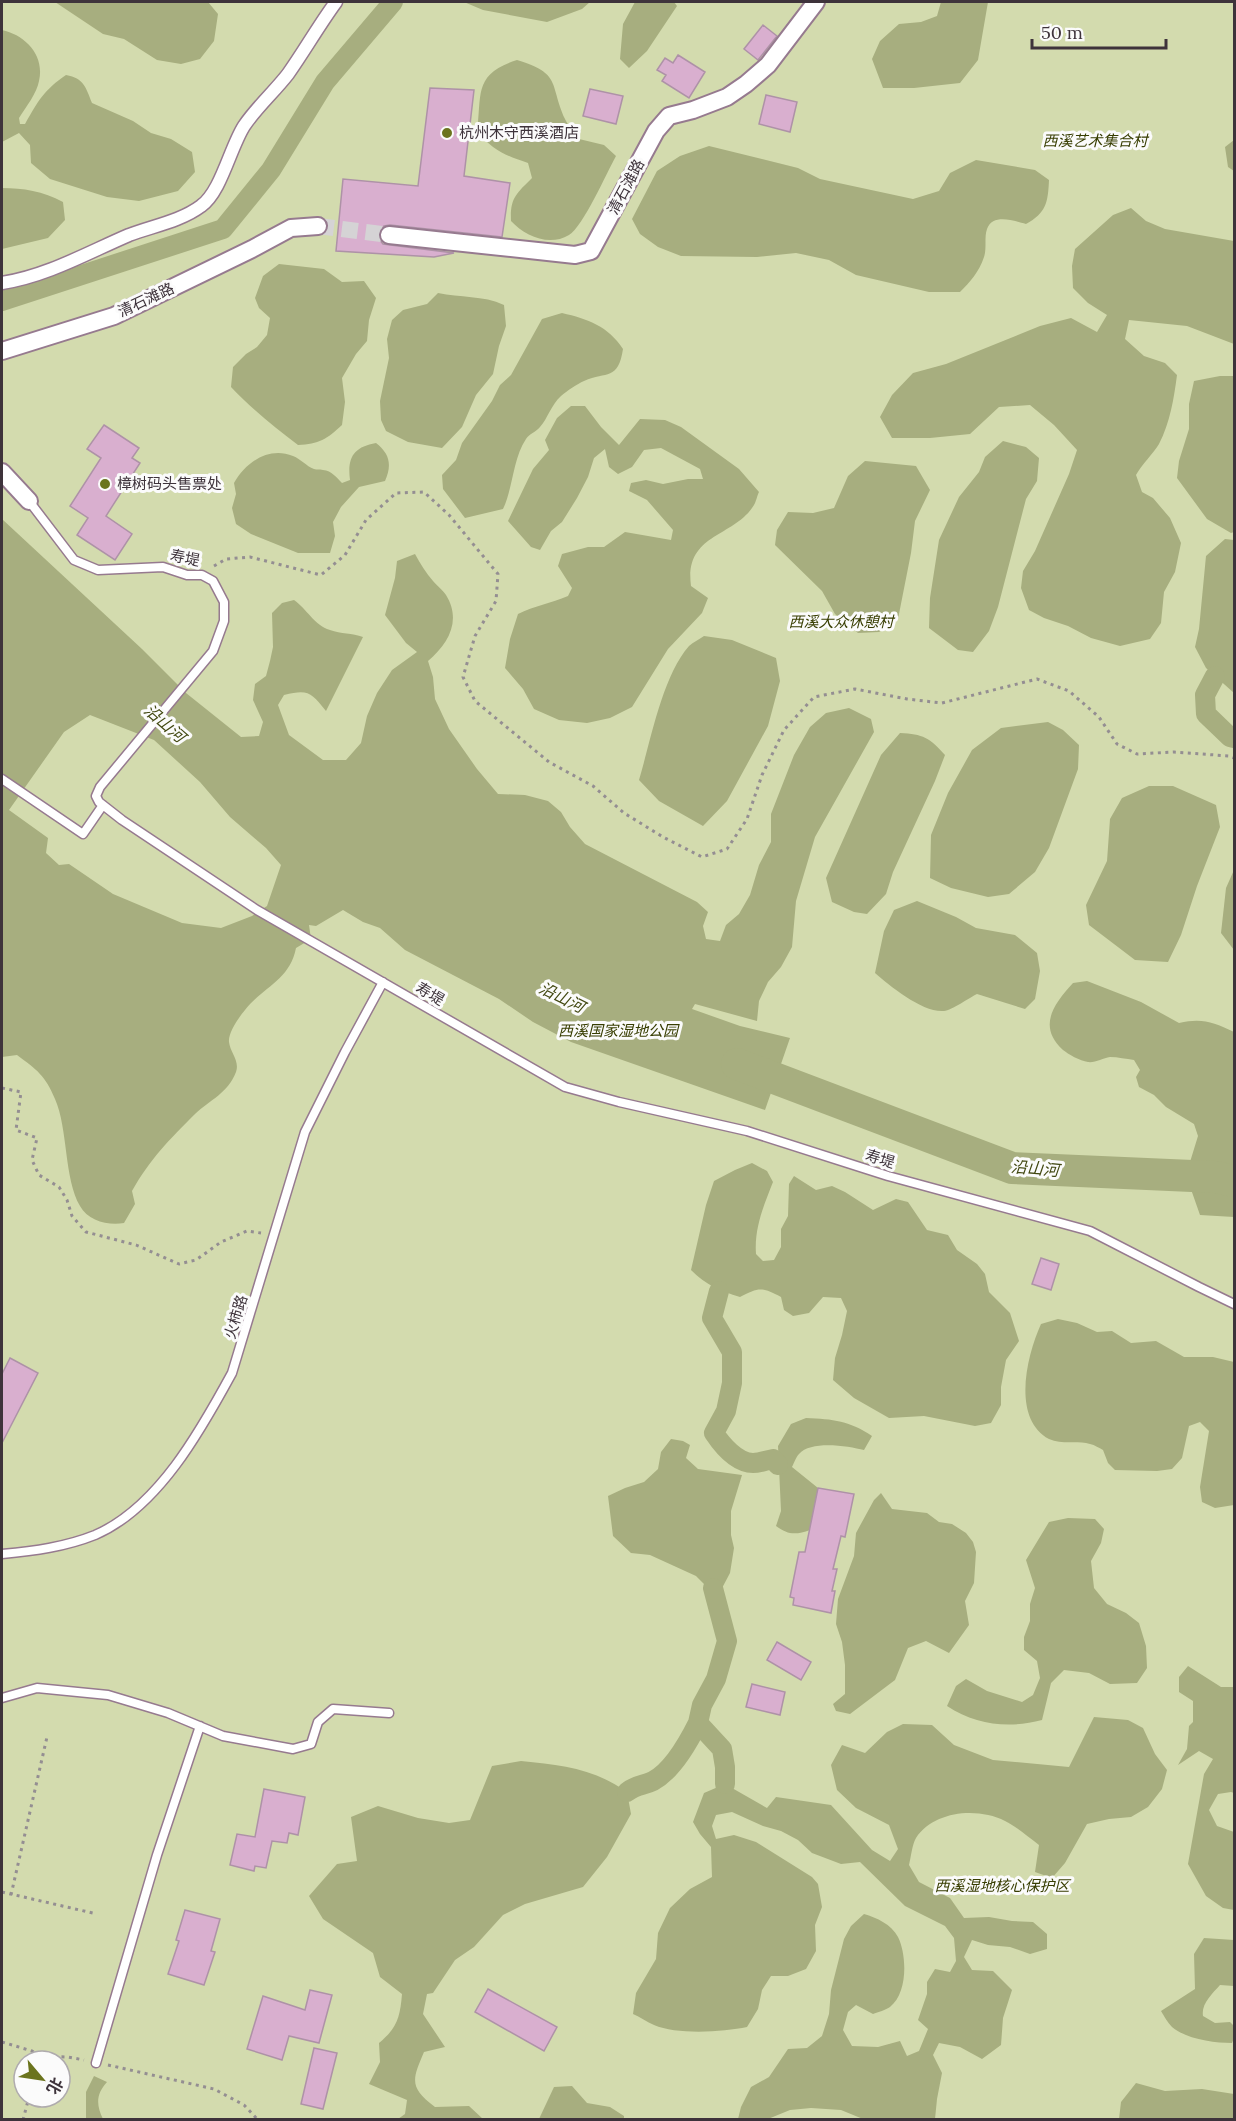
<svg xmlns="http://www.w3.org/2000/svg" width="1236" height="2121" viewBox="0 0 1236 2121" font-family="Lora,'Noto Sans SC',serif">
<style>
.green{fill:#d3dbae;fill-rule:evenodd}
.water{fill:#a7ae7f;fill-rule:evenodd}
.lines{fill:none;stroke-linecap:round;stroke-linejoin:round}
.canal{stroke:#a7ae7f;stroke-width:20}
.river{stroke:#a7ae7f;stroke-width:32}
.building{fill:#d9afcf;stroke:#ae92a7;stroke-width:1.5}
.minor-tunnel{stroke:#d5d3d5;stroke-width:16;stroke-dasharray:16 8;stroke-linecap:butt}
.service-casing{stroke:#967a8f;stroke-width:11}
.pedestrian-casing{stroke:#967a8f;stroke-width:15}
.minor-casing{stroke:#967a8f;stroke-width:20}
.path{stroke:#948e92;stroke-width:3;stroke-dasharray:3 4.5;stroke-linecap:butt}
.service{stroke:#fff;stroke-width:8}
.pedestrian{stroke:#fff;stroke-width:12}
.minor{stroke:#fff;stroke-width:16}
.poi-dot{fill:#6b741e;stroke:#fbfbfb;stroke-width:2}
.labels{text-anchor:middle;stroke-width:6;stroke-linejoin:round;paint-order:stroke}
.poi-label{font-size:15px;fill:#3e333b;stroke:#fbfbfb;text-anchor:start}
.park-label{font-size:15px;font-style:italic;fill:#373d01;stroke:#fbfbfb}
.street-label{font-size:15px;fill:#3e333b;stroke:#fbfbfb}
.water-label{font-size:16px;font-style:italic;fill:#424811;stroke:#fbfbfb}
</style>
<rect width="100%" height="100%" fill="#fbfbfb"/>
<!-- green -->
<path class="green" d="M2 2H1234V2119L2 2120ZM24 2061H60V2097H24Z"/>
<!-- water -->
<path class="water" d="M55 2H208L218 14 214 41 200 59 181 64 157 60 124 39 103 34Z
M464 2H590L582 9 547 22 483 10Z
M635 2H674L677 6 647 51 629 68 620 59 623 24Z
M941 2H988L978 60 960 83 914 88H883L872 59 880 41 899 24 921 22 937 16Z
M2 30C25 35 45 55 39 81 37 93 26 107 19 118L20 124H25C38 101 44 90 66 75 84 78 86 88 92 103L133 121 151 133 171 139 192 152 195 172 178 191 139 201 107 197 50 179 31 163 30 145 19 133 2 142Z
M517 60C562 74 549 83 565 119 568 126 574 132 579 139L604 145 616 156C607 172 583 227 569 235 549 247 525 236 511 221 510 198 516 194 532 178L528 163C506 156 493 150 477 132 482 94 473 74 517 60Z
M1234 140V171L1228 167 1225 147Z
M709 146 798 168 820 179 913 199 939 191 950 173 976 160 1035 170 1049 180C1048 203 1046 213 1026 224 1014 221 993 213 987 229 984 237 987 248 984 257 979 272 970 282 960 292H929L856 275 829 260 796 253 757 257 681 256 658 247 640 234 632 219 657 171 680 156Z
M2 188C23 188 43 191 63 202L65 220 48 238 2 249Z
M1131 208 1146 221 1165 229 1234 241V344L1187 326 1129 320 1125 339 1144 356 1165 363 1177 375C1174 398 1170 423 1159 444 1153 454 1142 464 1136 475L1142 492 1153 498 1170 518 1181 543 1175 572 1164 592 1161 623 1150 639 1120 646 1091 638 1068 626 1044 618 1029 610 1021 588 1023 571 1035 551 1069 474 1077 450 1054 425 1030 405 999 407 970 434 930 438H892L880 417 892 395 913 373 946 364 1040 326 1071 318 1097 332 1107 315 1088 303 1073 288 1072 266 1075 249 1113 215Z
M279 264 324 269 342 282 364 281 376 298 369 320 367 341 356 354 342 378 345 402 342 425C327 439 319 444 298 445 274 427 251 408 231 387L233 367 246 354 257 347 267 335 270 318 259 308 255 298 263 276Z
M438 293C460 298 483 295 504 305L506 326 499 346 493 374 476 395 462 427 442 448 408 442 386 431 381 420 380 401 389 358 387 339 392 320 403 310 427 304Z
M562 313C588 319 608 326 623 349 618 381 607 371 584 381 577 384 567 391 561 396 551 405 548 418 540 427 536 432 529 434 526 439 513 458 513 488 503 509L465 518 443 489 442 475 456 460 462 443 492 401 500 385 511 375 542 319Z
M1220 376H1234V532L1231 533 1207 519 1177 478 1179 461 1189 429V404L1194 381Z
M571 406H585L601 427 619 445 640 419 665 420 681 427 739 469 759 492C757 496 756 502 754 505 734 538 684 533 691 586L708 598 702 613 668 649 632 707 610 718 587 723 559 720 534 709 523 689 505 668 510 639 518 614C534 606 551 603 568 596L572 588 558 566 562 554 588 547H604L625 532 671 540 673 530 647 500 629 491 631 483 646 480 663 484 688 479H703L700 469 661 448 644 450 632 467 618 474 609 467 605 449 594 458 588 477 577 498 562 522 551 531 540 550 531 547 508 521 533 469 549 450 545 440 557 418Z
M1003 441 1026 447 1039 458 1037 481 1026 499 998 607 989 631 973 652 958 650 929 628 930 598 939 540 959 497 979 472 985 457Z
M376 443C390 454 392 465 385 481L359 487 341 507 333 522 335 536 330 553H298L251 534 236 524 232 508 236 494 234 483C246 462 269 446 293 456 301 459 306 466 314 469 317 470 319 469 323 470 332 471 336 477 342 483L350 480C347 457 354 447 376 443Z
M865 461 916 466 930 490 915 521 911 553 898 619 879 632 858 633 835 614 822 591 775 545 777 530 788 512 813 513 834 508 848 476Z
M2 519 142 649 186 693 241 737 259 736 263 722 253 700 255 684 266 676 270 661 273 647 272 613 282 603 294 600C307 609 314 625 330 630 341 634 352 633 363 637L326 711C311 692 308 689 284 695L278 705 289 735 323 760H346L361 743 367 716 377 693 392 670 417 652 406 643 385 615 395 578 397 561 415 554C420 563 426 573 433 581 437 586 443 590 446 595 462 621 448 644 428 661L433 677 435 699 449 729 477 769 498 794 525 795 548 801 561 812 570 827 585 844 697 902 708 912 703 926 706 939 720 941 726 925 739 914 750 895 759 865 771 842V814L794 755 810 727 826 713 849 708 871 719 874 732 815 837 796 901 792 947 781 967 768 982 759 1001 757 1021 695 1004 692 1009 740 1026 790 1038 765 1110 571 1042 533 1022 499 999 405 950 380 928 363 922 343 910 316 926 309 925 311 939 296 948C290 980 263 987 245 1010 239 1017 228 1033 229 1042 230 1052 240 1061 236 1072 228 1093 210 1100 195 1114 169 1140 150 1159 132 1191L135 1204 124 1223C109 1226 88 1221 80 1206 64 1179 68 1128 55 1099 45 1075 37 1070 17 1055L2 1057ZM90 715 154 740 200 782 230 817 266 848 281 865 267 906 252 916 221 928 182 923 113 894 69 864 59 865 46 853 48 838 9 810 64 732Z
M1225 539 1234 540V693L1206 668 1195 647 1199 629 1206 556Z
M704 636 732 640 776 658 780 681 768 726 727 801 703 826 659 801 639 780C651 740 662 677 689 646 693 642 700 639 704 636Z
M1048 722 1063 730 1079 745 1078 769 1049 848 1035 872 1009 894 988 897 951 888 930 878 931 835 948 793 972 750 1001 728Z
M900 733C923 734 930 738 945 755L935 781 893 872 886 894 867 914 854 912 832 902 826 878 881 755Z
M1149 786H1173L1216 805 1220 827 1197 886 1181 935 1168 962 1135 960 1089 925 1086 905 1107 861 1110 819 1122 798Z
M1234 870V950L1221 933 1226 888Z
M917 901 956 917 976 928 1015 935 1037 953 1040 971 1035 999 1025 1009 977 994C969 998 952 1010 944 1011 923 1013 890 986 875 973L884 931 894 910Z
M1087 981 1141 1002 1179 1023C1202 1018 1213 1022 1234 1032V1217L1200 1215 1186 1175 1198 1136 1194 1124 1166 1107 1154 1095 1139 1087 1136 1077 1140 1070 1134 1060C1126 1059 1118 1057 1110 1057 1103 1058 1095 1063 1088 1062 1080 1061 1068 1054 1063 1050 1037 1026 1054 1004 1073 983Z
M752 1163 767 1171 773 1182C764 1205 754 1228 756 1254L763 1261 774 1260 781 1247V1229L788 1216 789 1184 794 1176 816 1190 832 1186 845 1192 873 1210 896 1199 908 1202 927 1230 948 1235 957 1250 977 1264 985 1274 989 1292 1010 1313 1019 1341 1006 1360 1001 1387V1405L991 1423 975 1426 924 1416 889 1418 854 1398 833 1380 835 1358 842 1335 847 1311 841 1298 823 1297 809 1313 793 1316 784 1310 781 1297C762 1287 759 1287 740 1297 720 1291 706 1285 691 1270L706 1205 714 1181 735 1170Z
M1058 1319 1077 1323 1097 1332 1112 1331 1131 1343 1156 1341 1184 1357H1213L1234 1362V1505L1215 1508 1202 1502 1200 1487 1209 1431 1200 1422 1189 1426 1182 1458 1172 1469 1157 1471 1115 1470 1108 1463 1103 1450C1099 1448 1095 1445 1090 1444 1077 1440 1062 1445 1049 1439 1011 1418 1027 1355 1041 1324Z
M806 1418C833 1419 850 1421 872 1436L864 1450C848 1446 811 1440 799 1454 796 1457 794 1463 792 1467L818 1488 810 1530C796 1535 788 1535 776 1526L781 1511 778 1446 791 1424Z
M671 1439 683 1441 690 1445 686 1458 698 1469 742 1475 731 1511V1535L734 1548 730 1573 721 1590 706 1586 696 1576 650 1555 631 1553 613 1536 608 1496 625 1488 644 1482 658 1469 661 1452Z
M881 1493 892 1509 927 1513 939 1522 952 1524 966 1533 973 1542 976 1552 974 1583 965 1601 969 1625 949 1653 926 1641 908 1648 895 1680 850 1714 836 1711 833 1704 845 1694V1665L842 1642 836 1624 838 1599 854 1556 856 1533 874 1500Z
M1068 1518 1095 1519 1104 1529 1101 1543 1091 1561 1094 1588 1107 1604 1126 1613 1139 1623 1146 1646 1147 1668 1137 1683 1110 1684 1089 1673 1064 1670 1051 1683 1042 1720C1009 1729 976 1725 947 1706L956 1686 966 1679 987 1691 1022 1702 1033 1695 1040 1678 1037 1661 1024 1650V1637L1030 1621V1604L1035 1588 1026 1560 1049 1522Z
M1188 1666 1221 1687H1234V1793L1231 1792 1218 1794 1209 1810 1217 1826 1234 1832V1910L1223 1908 1206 1896 1188 1864 1204 1774 1213 1759 1199 1751 1178 1765 1187 1749 1189 1726 1193 1722V1701L1179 1692V1677Z
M1094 1717 1128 1720 1143 1728 1155 1754 1167 1770 1162 1789 1148 1807 1131 1817 1109 1819 1087 1824 1065 1863 1052 1878 1035 1872 1039 1845C1028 1837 1017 1827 1005 1821 977 1807 934 1811 916 1838 912 1845 911 1857 909 1865L919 1882 950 1898 964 1918 989 1917 1012 1921 1033 1922 1047 1934V1949L1030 1954 1010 1947 988 1945 972 1940 964 1957 972 1970 993 1971 1012 1990 1003 2018 1001 2045 982 2059 960 2047 939 2043 933 2055 942 2073 937 2099 935 2119H863L841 2110 811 2108 790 2110 768 2119H738L741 2107 751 2087 769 2077 788 2049 807 2048 822 2036 829 2014 831 1990 844 1939 851 1926 864 1914C877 1918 891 1924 898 1937 907 1955 908 1993 890 2007 886 2010 878 2012 873 2014L856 2005 848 2012 843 2030 852 2046 878 2047 900 2041 907 2056 919 2051 928 2029 918 2020 927 1994V1982L935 1969 950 1972 956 1961 954 1938 945 1926 905 1906 860 1862 841 1864 812 1853 798 1840 781 1831 763 1826 732 1812 716 1815 712 1826 716 1839 734 1835 756 1842 812 1877 818 1884 822 1907 815 1925 816 1951 806 1969 788 1976H771L762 1990 758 2009 747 2027C723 2032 677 2035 654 2025 647 2022 640 2017 633 2014L636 1993 656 1959 658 1933 670 1908 690 1889 712 1877 711 1847 700 1834 693 1822 704 1793 725 1784 767 1808 776 1797 831 1805 872 1850 890 1861 898 1849 889 1825 856 1808 837 1790 831 1765 842 1745 865 1753 887 1732 903 1724 932 1725 954 1745 993 1760 1069 1767Z
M521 1761C561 1765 593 1768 627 1792L631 1814 607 1857 583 1887 525 1904 503 1915 474 1947 455 1960 433 1993 427 1994 423 2014 445 2047 424 2052C412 2080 409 2087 435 2107L469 2106 483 2119H398L405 2114 407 2100 369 2084 380 2062 379 2043C397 2028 400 2018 402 1994L380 1977 373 1953 323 1919 309 1896 337 1864 357 1861 351 1817 378 1806 418 1818 449 1823 470 1820 492 1766Z
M1204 1938 1234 1940V1986L1220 1985C1212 1994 1201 2004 1203 2016L1215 2023 1230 2022 1234 2026V2038L1232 2043C1214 2043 1186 2039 1172 2027 1168 2023 1164 2016 1161 2011L1195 1989 1194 1954Z
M94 2076 107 2082C96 2094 96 2105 103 2119H86V2092Z
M1136 2083 1165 2091 1202 2089 1234 2094V2119H1119L1121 2102Z
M572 2086 587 2103 610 2107 624 2116V2119H539L554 2087Z"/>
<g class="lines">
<!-- canal -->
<path class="canal" d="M2 301 223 229 271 170 325 82 393 2
M1215 676 1205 695 1206 714 1230 737 1234 738
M719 1291 712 1318 732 1352V1383L726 1411 714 1433C722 1445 737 1463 753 1463 760 1463 767 1460 773 1459L778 1465
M713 1588 727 1641 716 1679 702 1705 698 1723 722 1749 725 1767V1784
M627 1792C637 1784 643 1786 653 1781 672 1771 689 1741 698 1723"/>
<!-- river -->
<path class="river" d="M737 1064 1012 1168 1215 1177 1234 1181"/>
</g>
<!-- building -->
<path class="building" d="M763 25 777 36 758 60 744 49Z
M678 55 705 72 689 98 662 81 666 75 657 70 665 58 673 63Z
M430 88 474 90 464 176 510 183 502 237 390 225 384 226 379 233V239L383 244 454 253 434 257 336 251 343 179 418 186Z
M590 89 623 96 616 124 583 116Z
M766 95 797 102 790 132 759 124Z
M104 425 139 448 132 458 140 463 106 516 132 534 115 560 77 535 88 518 70 506 101 458 87 449Z
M1041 1258 1059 1264 1051 1290 1032 1284Z
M10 1358 38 1373 2 1443V1374Z
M818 1488 854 1494 845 1537 841 1536 833 1569H837L832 1591H835L831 1613 793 1605 794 1598 790 1597 799 1552H805Z
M777 1642 811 1662 801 1680 767 1660Z
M752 1684 785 1692 780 1715 746 1707Z
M264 1789 305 1797 298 1835 289 1833 287 1843 272 1841 266 1868 255 1866 254 1871 230 1865 237 1834 255 1837Z
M185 1910 220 1919 211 1951 215 1952 204 1985 168 1974 179 1941 176 1940Z
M488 1989 557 2027 544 2051 475 2012Z
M310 1990 332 1995 319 2043 289 2036 282 2060 247 2049 263 1996 305 2010Z
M314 2048 337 2053 323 2109 301 2104Z"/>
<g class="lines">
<!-- minor-tunnel -->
<path class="minor-tunnel" d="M318 226 389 235"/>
<!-- service casing -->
<g class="service-casing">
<path id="service" d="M29 501 74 560 98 570 163 567 187 575H202L213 581 224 602V621L213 651 100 787 96 796 99 802 122 820 257 910 565 1087 619 1102 747 1131 888 1176 1090 1231 1199 1287 1234 1304
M2 779 83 834 103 805
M2 1554C34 1551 65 1547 95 1535 158 1508 201 1430 232 1373L305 1132 345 1052 383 982
M2 1698 37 1688 108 1695 168 1713 223 1736 293 1749 311 1744 318 1722 333 1709 389 1713
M96 2063 157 1855 200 1726"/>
</g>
<!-- pedestrian casing -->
<g class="pedestrian-casing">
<path id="pedestrian" d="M2 283C47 276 87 253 129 235 153 226 181 221 201 206 221 192 230 148 244 126 256 108 274 92 288 74 305 50 319 25 336 2"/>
</g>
<!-- minor casing -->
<g class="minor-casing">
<path id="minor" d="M389 235 575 255 591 251 656 131 669 116 693 110 727 97 746 84 768 65 816 2
M2 351 114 316 252 249 291 228 318 226
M2 472 29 501"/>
</g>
<!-- path -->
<path class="path" d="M214 566 226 559 250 557 321 575 345 555 366 520 396 493 424 492 449 515 498 574 496 601 475 636 463 677 475 701 549 762 593 786 624 813 663 837 702 857 727 849 747 819 762 775 784 730 814 697 855 689 907 699 942 703 1037 679 1069 691 1099 717 1117 744 1137 754 1174 752 1229 756 1234 758
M2 1088 21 1092 16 1130 37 1138 32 1160 39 1175 59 1187 67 1200 72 1216 86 1232 136 1245 179 1264 196 1260 221 1242 247 1231 261 1233
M2 1892 97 1914
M11 1895 47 1737
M2 2042 32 2051 39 2056 38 2061
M39 2056 68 2057 84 2060
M108 2065 214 2089 244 2105 258 2120
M23 2120 29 2097"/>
<!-- service -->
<use href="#service" class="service"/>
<!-- pedestrian -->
<use href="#pedestrian" class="pedestrian"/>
<!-- minor -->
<use href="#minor" class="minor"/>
</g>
<!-- markers -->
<g class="poi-dot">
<circle cx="447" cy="133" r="6"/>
<circle cx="105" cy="484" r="6"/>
</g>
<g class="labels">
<!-- poi labels -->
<g class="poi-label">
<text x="459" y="138">杭州木守西溪酒店</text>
<text x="117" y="489">樟树码头售票处</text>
</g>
<!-- park labels -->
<g class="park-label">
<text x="1095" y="146">西溪艺术集合村</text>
<text x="841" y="627">西溪大众休憩村</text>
<text x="618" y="1036">西溪国家湿地公园</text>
<text x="1002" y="1891">西溪湿地核心保护区</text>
</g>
<!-- street labels -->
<g class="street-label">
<text transform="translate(626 187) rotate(-62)" y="5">清石滩路</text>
<text transform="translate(146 300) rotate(-25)" y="5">清石滩路</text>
<text transform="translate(185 558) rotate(11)" y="5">寿堤</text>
<text transform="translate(430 994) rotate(30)" y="5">寿堤</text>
<text transform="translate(880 1159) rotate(17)" y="5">寿堤</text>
<text transform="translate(236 1317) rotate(-73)" y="5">火柿路</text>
</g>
<!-- water labels -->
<g class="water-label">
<text transform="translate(165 723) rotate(41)" y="6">沿山河</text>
<text transform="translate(562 997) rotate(26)" y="6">沿山河</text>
<text transform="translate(1035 1168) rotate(5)" y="6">沿山河</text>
</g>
</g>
<!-- border -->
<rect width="1236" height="2121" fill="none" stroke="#3e333b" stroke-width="6"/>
<!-- north arrow -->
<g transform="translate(42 2079) rotate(119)"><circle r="28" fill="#fbfbfb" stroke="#afabae" stroke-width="1.5"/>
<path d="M0-4.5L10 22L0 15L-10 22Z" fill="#6b741e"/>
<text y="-9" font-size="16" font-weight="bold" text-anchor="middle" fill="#3e333b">北</text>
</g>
<!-- scale -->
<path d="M1032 39v9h134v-9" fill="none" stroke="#3e333b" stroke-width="3"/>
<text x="1041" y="39" font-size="18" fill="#3e333b" stroke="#fbfbfb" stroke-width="4.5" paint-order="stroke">50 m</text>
</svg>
